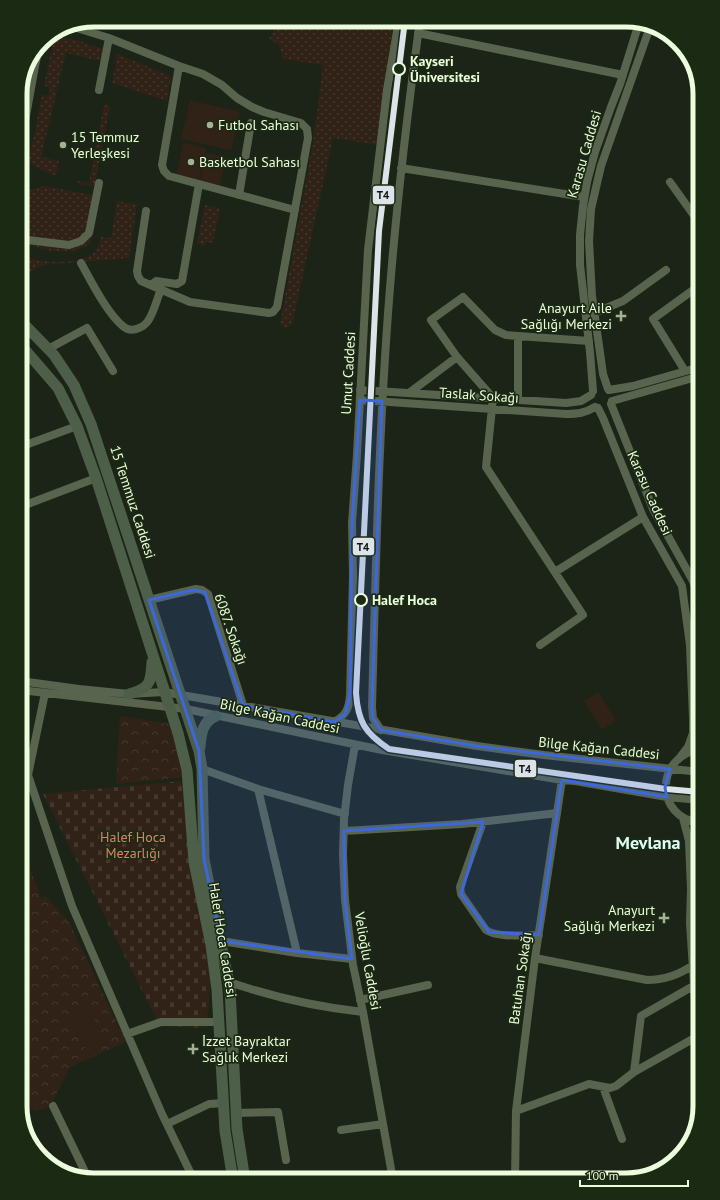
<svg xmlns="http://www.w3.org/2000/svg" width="720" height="1200" viewBox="0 0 720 1200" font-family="'PT Sans',sans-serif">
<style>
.grass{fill:url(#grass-dots)}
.cemetery{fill:url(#cemetery-stones)}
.park{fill:url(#park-crowns)}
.garden{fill:#302216}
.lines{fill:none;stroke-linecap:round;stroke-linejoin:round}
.minor{stroke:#58644e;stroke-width:8}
.major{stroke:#4d5f48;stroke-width:11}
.tram-1-casing{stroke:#1b2a12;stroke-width:9}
.tram-1{stroke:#dce3e9;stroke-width:6}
.marked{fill:#3c68d9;fill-opacity:0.2;stroke:#3c68d9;stroke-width:3;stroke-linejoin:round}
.stop-dot{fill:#1b2a12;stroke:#ebfddd;stroke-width:2}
.poi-dot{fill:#a3b198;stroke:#1b2a12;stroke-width:1.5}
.labels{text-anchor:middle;stroke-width:3.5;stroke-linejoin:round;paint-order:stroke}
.stop-label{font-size:14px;font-weight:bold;fill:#ebfddd;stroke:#1b2a12;text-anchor:start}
.poi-label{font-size:14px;fill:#ebfddd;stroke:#1b2a12;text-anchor:start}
.street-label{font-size:14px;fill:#ebfddd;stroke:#1b2a12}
.park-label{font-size:14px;fill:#db816b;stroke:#1b2a12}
.district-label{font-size:18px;font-weight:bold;fill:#dffdf8;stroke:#1b2a12}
.rim{fill:none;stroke:#ebfddd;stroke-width:5}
.line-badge{stroke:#1b2a12;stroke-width:1.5}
.pale-badge-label{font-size:11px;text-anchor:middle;font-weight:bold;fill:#111}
</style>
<defs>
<pattern id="grass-dots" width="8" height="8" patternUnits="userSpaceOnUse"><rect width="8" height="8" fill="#302216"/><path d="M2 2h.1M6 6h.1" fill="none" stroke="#44382c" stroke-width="1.8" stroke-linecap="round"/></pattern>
<pattern id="cemetery-stones" width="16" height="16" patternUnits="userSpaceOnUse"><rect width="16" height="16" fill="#302216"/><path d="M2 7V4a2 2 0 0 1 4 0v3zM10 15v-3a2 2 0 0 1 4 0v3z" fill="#44382c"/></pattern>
<pattern id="park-crowns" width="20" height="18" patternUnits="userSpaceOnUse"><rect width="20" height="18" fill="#302216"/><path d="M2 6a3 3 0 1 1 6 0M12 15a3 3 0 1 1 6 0" fill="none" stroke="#44382c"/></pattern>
</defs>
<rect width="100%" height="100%" fill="#1c2418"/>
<!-- grass -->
<path class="grass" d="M280 20H395L379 145 333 138 292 325 286 328 280 325 314 136 323 65 283 59 279 45 269 39Z
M61 37 88 43V45L105 49 108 63 66 53 41 157 59 161 56 176 34 166 29 160 42 95H49L50 89 44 85 54 38 60 39Z
M117 54 171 76 167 101 112 83Z
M104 105 110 106 103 142 97 141Z
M96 144 102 145 95 185H90L89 186 78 184V181L89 183Z
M44 186 98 196C96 206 94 234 90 242 82 257 26 253 20 236 17 227 21 202 22 192L26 195 29 190Z
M117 201 137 204 129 258 43 265 20 277V252C24 254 27 257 31 258 45 264 85 264 95 252 99 248 100 242 101 237L111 238Z
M205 205 220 208 213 243 206 242 205 246 197 244Z"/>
<!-- cemetery -->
<path class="cemetery" d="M181 781 210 974V990L206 1028 160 1026 43 794Z"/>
<!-- park -->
<path class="park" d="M120 716 170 724 186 777 116 784Z
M20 842 41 898 46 896 69 922 126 1042 70 1067 50 1107 42 1110H34L20 1102Z"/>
<!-- garden -->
<path class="garden" d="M190 100 240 112 231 150 181 139Z
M183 143 206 148 199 181 176 176Z
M206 153 226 157 219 191 199 187Z
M598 692 616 720 602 730 584 701Z
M87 1005 107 1044 88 1054 68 1015Z"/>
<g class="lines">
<!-- minor -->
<path class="minor" d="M127 20 129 25
M67 25 109 38 179 66 203 74 222 85 237 98 252 107 264 112 301 123 307 129 308 138 277 307 273 312 269 313 190 302 141 281 138 276 137 271 146 211
M267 25 271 20
M418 33 623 75
M35 66 39 47
M179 66 162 165 164 171 169 176 295 210
M99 90 109 38
M20 149 35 66H31
M700 157 697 152 700 150
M401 168 584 197
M670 182 700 224
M239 195 251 123
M20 237 28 240 69 245 81 241 89 233 99 183
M81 263C91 281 108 315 124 327 131 333 143 328 148 321 154 312 157 299 161 289
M151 285 156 281 177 284 182 281 199 184
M594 313 623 301 666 270
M48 349 87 328 113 371
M685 371 653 319 700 285
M608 389 603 374 592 296 589 241 591 209 601 166 650 27
M360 390 566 403 581 401 591 395
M609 390 633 386 700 367
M593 391 590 352 580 265V235L583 206 587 182 595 152 611 107 620 84 639 23
M409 393 457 357
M360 400 566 414C578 414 585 413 595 407
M518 400V336
M612 401 700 376
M611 404 653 509 693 581 696 590 700 667
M598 408 603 418 643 517 682 586 690 645 693 718V733L688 747 681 756
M20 447 77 426
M20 507 96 478
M555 572 643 517
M149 600 196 589 202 590 208 594 243 705
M540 645 583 615 486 467 493 398 457 357 431 320 463 297 495 330 506 335 518 336 589 341
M20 681 79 689 129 694 164 692 477 746 544 755 700 772
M20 690 186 709 382 750 562 780 575 781 667 797 700 800
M45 693 28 775 72 906 162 1114 194 1180
M334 722C346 715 349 709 350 695L353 575 352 523 357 454 368 250 387 90 399 20
M381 730 373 718 372 707C376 559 379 411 392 264 399 183 409 101 420 20
M355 745 348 785 344 819 343 854 345 900 353 965 363 1012 393 1180
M202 769 258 789 345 814
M20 785 28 775
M258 789 297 953
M683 818 689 841 691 889 690 923 700 1078
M483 822 460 887 461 894 486 930C498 938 524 935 539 935
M700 823C655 818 654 757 700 749
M344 831 462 824 557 813
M694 880 700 889
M692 884 700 862
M221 941 297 953 352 959
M535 958 647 980C664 980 679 975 693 965
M229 982C273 997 317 1007 363 1012
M360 1000 428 985
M127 1034 161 1022H219
M634 1072 641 1016 695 985
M603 1087 622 1139
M53 1106 89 1180
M516 1111 589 1084 610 1088 616 1086 634 1072 698 1036
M236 1113 278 1112 286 1160
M167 1124 209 1104 224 1103
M341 1130 383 1124
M515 1180 516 1111 535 958 562 780"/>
<!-- major -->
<path class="major" d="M20 320 54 355 74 385 91 424 199 751 202 769 204 859 230 989 237 1129 245 1180
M20 344 58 388 77 426 96 478 178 733 187 770 194 862 211 945 217 990 225 1131 233 1180
M129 694C150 688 151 683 152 662
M200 747C201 733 203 721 216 716"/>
<!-- tram-1 casing -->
<g class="tram-1-casing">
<path id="tram-1" d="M405 20 379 231 356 693C358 722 365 733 389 749L666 789 700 792"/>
</g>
<!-- tram-1 -->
<use href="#tram-1" class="tram-1"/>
</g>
<!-- marked area -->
<path class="marked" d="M360 400 382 401 372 707 373 718 381 730 477 746 670 769 665 788 667 797 562 780 539 935 489 932 461 894 483 822 344 831 345 900 352 959 221 941 204 859 199 751 149 600 193 590 205 592 243 705 334 722 345 714 350 695 352 523Z"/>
<!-- markers -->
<g class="stop-dot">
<circle cx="399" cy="69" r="6"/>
<circle cx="361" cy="600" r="6"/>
</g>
<g class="poi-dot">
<circle cx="210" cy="125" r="4"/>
<circle cx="63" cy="145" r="4"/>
<circle cx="191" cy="162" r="4"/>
<path d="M619 310h4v4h4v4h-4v4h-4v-4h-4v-4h4z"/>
<path d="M662 912h4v4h4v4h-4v4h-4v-4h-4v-4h4z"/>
<path d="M191 1043h4v4h4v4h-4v4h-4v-4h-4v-4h4z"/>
</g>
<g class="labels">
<!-- stop labels -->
<g class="stop-label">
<text x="410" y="66">Kayseri<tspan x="410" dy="16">Üniversitesi</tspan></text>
<text x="372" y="605">Halef Hoca</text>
</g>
<!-- poi labels -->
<g class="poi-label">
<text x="218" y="130">Futbol Sahası</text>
<text x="71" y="142">15 Temmuz<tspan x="71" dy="16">Yerleşkesi</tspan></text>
<text x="199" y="167">Basketbol Sahası</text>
<text x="612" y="313" text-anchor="end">Anayurt Aile<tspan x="612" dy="16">Sağlığı Merkezi</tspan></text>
<text x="655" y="915" text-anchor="end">Anayurt<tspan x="655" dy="16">Sağlığı Merkezi</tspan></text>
<text x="202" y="1046">İzzet Bayraktar<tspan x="202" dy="16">Sağlık Merkezi</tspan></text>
</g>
<!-- street labels -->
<g class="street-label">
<text transform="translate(584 154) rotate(-74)" y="5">Karasu Caddesi</text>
<text transform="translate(348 373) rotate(-87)" y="5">Umut Caddesi</text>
<text transform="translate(479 395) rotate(4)" y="5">Taslak Sokağı</text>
<text transform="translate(650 493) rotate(66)" y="5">Karasu Caddesi</text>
<text transform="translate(133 502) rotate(72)" y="5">15 Temmuz Caddesi</text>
<text transform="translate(231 629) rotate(71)" y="5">6087. Sokağı</text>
<text transform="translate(280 716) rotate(12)" y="5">Bilge Kağan Caddesi</text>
<text transform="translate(599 748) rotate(6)" y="5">Bilge Kağan Caddesi</text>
<text transform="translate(223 940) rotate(81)" y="5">Halef Hoca Caddesi</text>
<text transform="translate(368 961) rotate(80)" y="5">Velioğlu Caddesi</text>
<text transform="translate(520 978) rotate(-82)" y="5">Batuhan Sokağı</text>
</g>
<!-- park labels -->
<g class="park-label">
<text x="133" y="842">Halef Hoca<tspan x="133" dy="16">Mezarlığı</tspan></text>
</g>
<!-- district labels -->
<g class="district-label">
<text x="648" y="849">Mevlana</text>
</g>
</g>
<!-- crop -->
<path d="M0 0H720V1200H0ZM94 27H626A67 67 0 0 1 693 94V1106A67 67 0 0 1 626 1173H94A67 67 0 0 1 27 1106V94A67 67 0 0 1 94 27Z" fill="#1b2a12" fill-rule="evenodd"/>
<path class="rim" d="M94 27H626A67 67 0 0 1 693 94V1106A67 67 0 0 1 626 1173H94A67 67 0 0 1 27 1106V94A67 67 0 0 1 94 27Z"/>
<g class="line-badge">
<rect x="372" y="185" width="23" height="20" rx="4" fill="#dce3e9"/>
<rect x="352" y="537" width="23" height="19" rx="4" fill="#dce3e9"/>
<rect x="514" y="759" width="23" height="19" rx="4" fill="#dce3e9"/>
</g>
<g class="pale-badge-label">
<text x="383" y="199">T4</text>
<text x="363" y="551">T4</text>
<text x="525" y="773">T4</text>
</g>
<!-- scale -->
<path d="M580 1180v6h108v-6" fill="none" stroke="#ebfddd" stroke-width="2"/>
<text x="586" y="1180" font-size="12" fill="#ebfddd" stroke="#1b2a12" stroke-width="3" paint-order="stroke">100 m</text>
</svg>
